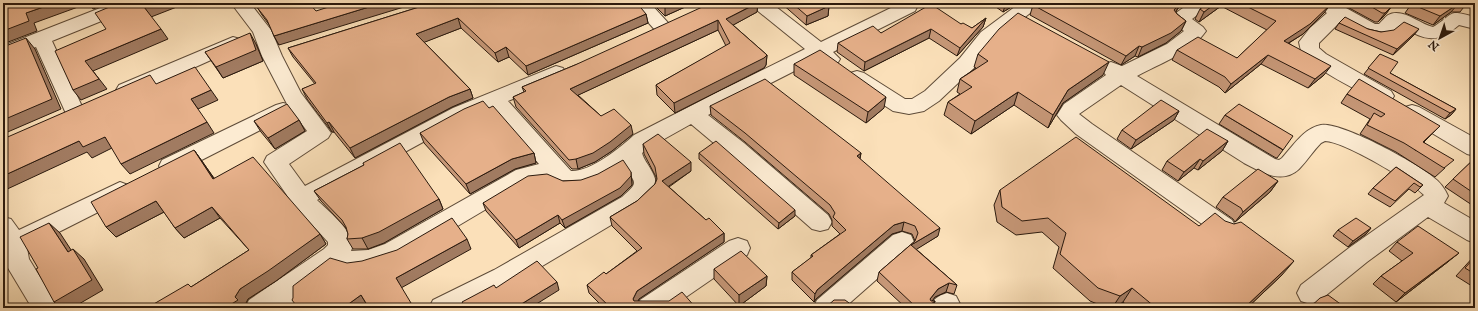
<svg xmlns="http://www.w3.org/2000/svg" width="1478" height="311" viewBox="0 0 1478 311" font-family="'IM FELL English',serif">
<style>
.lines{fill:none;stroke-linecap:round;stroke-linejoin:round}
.street-casing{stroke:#5e4b38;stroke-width:2}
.street{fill:#fcebd2;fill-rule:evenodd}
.wall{fill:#c69777;stroke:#2a190d}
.shaded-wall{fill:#a17b61;stroke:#2a190d}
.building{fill:#e6b08a;stroke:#2a190d}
</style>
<rect width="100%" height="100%" fill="#fbe0b9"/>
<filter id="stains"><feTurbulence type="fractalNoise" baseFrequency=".005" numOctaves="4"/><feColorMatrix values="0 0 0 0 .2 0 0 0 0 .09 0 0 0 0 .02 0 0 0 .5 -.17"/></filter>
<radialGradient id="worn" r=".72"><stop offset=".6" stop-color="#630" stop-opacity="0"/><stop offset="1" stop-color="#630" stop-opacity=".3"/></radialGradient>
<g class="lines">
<!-- street casing -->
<g class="street-casing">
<path id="street" d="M113 3H139L136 7 52 41 85 113 82 118 75 120 68 118 36 47 3 59V46Z
M231 3H250L271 30 282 56 301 93 331 133 328 138 289 164 305 186 453 108 556 66 563 68 566 73 563 78 508 101 571 171C590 172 620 148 634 135L714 94 805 49 753 7 750 3H771L821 42 901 3H915L917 7 915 11 833 52 840 59 837 64C829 66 824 65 818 59L708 115 744 143 828 215 832 222 828 229 820 231 812 229 728 155 691 124 650 147 642 153C644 160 648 164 651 170 663 191 653 195 638 209L512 284 466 308H429L433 300 494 270 622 197C639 181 636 185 625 166L599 181 583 187 565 188 549 181 530 183 402 259 368 270 353 272 336 267 299 295V308H245L249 300 324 249 328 245V242L293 204 264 162 267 156 307 131 293 112 290 115 178 172 170 174 162 172 159 166 162 160 276 105 283 103 287 104 262 56 253 32ZM491 108 539 164 516 170 385 244 368 250 351 251C359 235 328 211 317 200L467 118Z
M631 3H650L671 26 669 30 662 32 655 30Z
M1020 3H1041L1038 7 995 40 974 68 939 101 924 111 909 114 893 111 850 83 847 78 850 73 857 71 864 73 905 99H912L925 91 960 58 981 32Z
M1190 3H1211L1208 7 1192 19 1203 27 1206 31C1192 52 1159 64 1137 76L1275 159 1279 160 1282 158C1293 146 1304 128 1321 125 1342 122 1416 163 1433 177 1440 182 1445 189 1448 196L1444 203 1475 221V243L1467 240 1428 217 1367 262 1319 301 1310 304 1301 301 1297 293 1301 285 1349 248 1424 195C1409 180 1345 142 1325 141L1321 143C1313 151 1307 161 1299 169 1282 185 1261 172 1244 163L1121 85 1079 114 1092 124 1232 220 1236 227 1232 234 1224 237 1216 234 1076 134 1061 120 1057 115 1064 104 1106 75 1101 69 1104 64 1111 62 1122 66 1167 44 1184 31 1173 23 1171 19 1173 15Z
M1314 3H1337L1375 24H1379C1382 21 1385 17 1388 15 1402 7 1420 24 1433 27 1456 13 1446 9 1475 17V29L1459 25C1435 46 1425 39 1399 26 1396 29 1393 33 1389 35 1373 42 1355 29 1341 21L1319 43V48L1326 54 1391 91 1394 96 1391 101 1384 103 1377 101C1358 90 1315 70 1303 54 1300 50 1300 46 1299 42L1310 28 1327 13 1317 7Z
M233 37 240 39 243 43 240 47 133 95 126 97 119 95 116 90 119 85Z
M1412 105 1419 107 1475 138V156L1467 154 1405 117 1402 112 1405 107Z
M120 182 128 185 131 191 128 197 27 248 29 259 59 308H32L8 268 4 258 3 259V217L11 219 19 230Z
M902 232 911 235 914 242 911 249 844 308H813L817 300 893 235Z
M738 238 747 241 750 248 747 255 670 308H636L640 300 729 241Z
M947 293 956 296 960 304 958 308H929C933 299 938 296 947 293Z"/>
</g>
<!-- street -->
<use href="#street" class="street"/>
</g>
<!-- wall -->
<path class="wall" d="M254 3H309L279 45 274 36 270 26 262 15 257 7Z
M432 3 646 14 648 23 528 75 509 57 498 62 461 28 424 42 470 89 473 98 452 107 355 158 334 132H332L307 99 302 89 315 84 293 57 288 48Z
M652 3H694L665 16Z
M758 3 757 12 733 25 767 55 766 65 764 68 675 113 657 95 656 85 726 46 718 30 578 95 601 116 633 134 612 151 595 162 578 169H572L516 107 513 97 524 92 522 87 575 65Z
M781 3H825L829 6 828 16 806 25Z
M994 3H1018L1003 12 996 7V4Z
M1036 3H1192L1178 8 1176 12 1177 14 1186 21 1181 31 1166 43 1138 57 1135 56 1121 65 1030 15 1033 5Z
M1208 3H1330L1324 13 1303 34 1289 43 1324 75 1308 88 1261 64 1225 93 1219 87 1172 60 1177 50 1237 58 1267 30 1221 6 1199 22 1195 19 1200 9Z
M1340 3H1387L1392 6 1385 15 1378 22H1375Z
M1412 3H1467L1460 12H1451L1433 25 1405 13Z
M986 18 983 27 957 56 929 38 864 71 837 52 838 43 881 33 961 24 972 28Z
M1339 23 1368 29 1381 32 1414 35 1393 55 1335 29Z
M256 44 263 61 223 78 205 52Z
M978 54 1103 75 1063 103 1048 128 1014 105 971 134 944 115 948 102 960 94 957 92 960 79 976 68 974 67Z
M1380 54 1390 73 1456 109 1451 115 1445 119 1364 74Z
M794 64 884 108 866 123 794 75Z
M1347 94 1431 135 1424 142 1445 168 1435 177 1396 152 1360 134 1370 119 1341 103Z
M710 106 861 153 860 159 938 236 916 249 957 285 954 294 946 292 935 297 932 301H935L933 308H906L877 281 879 272 915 241 912 234 902 231 892 234 816 299 814 302 792 280V272L811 258V255L840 234 832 226V220L829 214 745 142 711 115Z
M1179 111 1174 120 1131 149 1117 139 1122 130Z
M1225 115 1283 150 1277 158H1276L1219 124Z
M299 120 305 131 275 149 261 132 254 121Z
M420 133 534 153 536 163 515 169 470 194 424 143Z
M1228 141 1222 151 1198 170 1194 168 1178 181 1162 170 1167 161Z
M643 144 691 171 669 187 706 220 724 233V242L639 299 638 301 696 308H604L589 293 587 285 606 274 637 251 612 226 610 217 637 201 655 184 656 179V177L644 154Z
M194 150 214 178 320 234 326 244 276 281 248 299 244 307 245 308H154L191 287 249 250 220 218 184 238 175 228 164 212 116 237Z
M699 153 795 216 778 229 699 159Z
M1475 158V207L1445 187Z
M363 163 439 199 443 209 384 243 368 249H353L347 239 348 234 346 228 321 201 314 191 364 165Z
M1396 167 1423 185 1415 193 1409 189 1390 207 1368 194 1373 188Z
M632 180V185L621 196 565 228 560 223 519 248 486 211 483 203 563 181Z
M1278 181 1270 192 1235 222 1233 219 1216 207 1223 197Z
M1000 190 1199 226 1282 275 1247 308H1130L1123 302 1114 308H1107L1090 301 1053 268 1059 247 1042 232 1016 235 997 222 994 205Z
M1371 228 1366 234 1348 247 1333 236 1338 230Z
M1397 242 1449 261 1396 302 1373 284 1381 276 1402 261 1389 251Z
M1475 255V288L1456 276Z
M714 269 767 276 766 286 739 306 714 279Z"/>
<!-- shaded-wall -->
<path class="shaded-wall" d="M55 3H109L93 9 89 3 34 23 37 31 3 44V31L26 13Z
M155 3H187L151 17 144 7Z
M382 3H417L279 45 274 36Z
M673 3H694L665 16V7Z
M758 3 757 12 726 29V19Z
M1006 3H1018L1003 12Z
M1180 3H1192L1178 8 1170 20 1174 10Z
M1216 3H1222L1221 6 1199 22 1204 12Z
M1331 4 1324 13 1303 34 1277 50 1284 41Z
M1458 4 1451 12 1433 25 1440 16Z
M829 6 828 16 806 25 807 16Z
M1392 6 1385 15 1378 22 1385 13Z
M646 14 648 23 528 75 526 66Z
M458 18 461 28 420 44 416 34Z
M986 18 983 27 957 56 960 48Z
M718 20V30L572 98 570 89Z
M1186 21 1181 31 1166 43 1138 57 1142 47Z
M161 29 168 39 93 71 107 89 81 100 73 90 85 61Z
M931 29 929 38 864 71 865 62Z
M1419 29 1414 35 1393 55 1397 49Z
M250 33 256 44 263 61 223 78 216 67Z
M26 38 35 49 61 109 3 134V120Z
M1139 46 1135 56 1121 65 1126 56Z
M506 47 509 57 498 62 495 53Z
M767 55 766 65 764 68 675 113 674 103Z
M1268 55 1261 64 1225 93 1231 84Z
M1109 62 1103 75 1063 103 1048 128 1053 115 1068 90Z
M1331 66 1324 75 1308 88 1315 79Z
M470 89 473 98 452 107 355 158 350 148 449 97Z
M211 90 218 100 198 109 191 99Z
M1018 92 1014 105 971 134 975 121Z
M886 97 884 108 866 123 868 112Z
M1456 109 1451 115 1445 119 1450 113Z
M1179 111 1174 120 1131 149 1136 140Z
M299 120 305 131 275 149 268 138Z
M207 122 214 133 130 174 121 164Z
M329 122 334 132H332L327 123Z
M631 125 633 134 612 151 595 162 578 169 576 159Z
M1440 126 1415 151 1423 142Z
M105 137 114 147 92 158 87 152 3 191V176L79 141Z
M1228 141 1222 151 1198 170 1203 161Z
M194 150 202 161 221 189 213 179Z
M534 153 536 163 515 169 470 194 466 184 512 159Z
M861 153 859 162 857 156Z
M1200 159 1194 168 1178 181 1184 172Z
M691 162V171L663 190 662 181Z
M631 172 632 185 621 196 565 228 562 220Z
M1278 181 1270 192 1235 222 1243 212Z
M439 199 443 209 384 243 368 249 362 238Z
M156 201 164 212 116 237 106 227Z
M212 207 220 218 184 238 175 228Z
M795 210V216L778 229 779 223Z
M558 215 560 223 519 248 516 240Z
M904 222 902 231 892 234 816 299 814 302 815 294 817 290 894 225Z
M49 223 60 233 79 262 68 252Z
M940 228 938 236 909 254 911 245Z
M1371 228 1366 234 1348 247 1353 241Z
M724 233V242L639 299 635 307 633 299 637 291Z
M320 234 326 244 276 281 248 299 244 307 245 308H225L235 297 240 289Z
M467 239 471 249 401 288 396 278Z
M73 249 84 259 103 290 72 308H61L54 302Z
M1459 253 1449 261 1396 302 1405 293Z
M1294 261 1282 275 1247 308H1244Z
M767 276 766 286 739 306V295Z
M557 282 559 290 530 308H515Z
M949 283 946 292 935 297 928 307 935 301 933 308H926L930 299 938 289Z
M1132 288 1123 302 1114 308H1112L1120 296Z
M361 295 367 305 364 308H343Z
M613 305 614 308H611L610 307Z"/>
<!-- building -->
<path class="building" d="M13 3H55L26 13 29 21 3 31V7Z
M119 3H155L144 7 161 29 85 61 99 79 73 90 55 51 106 29 95 13Z
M256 3H309L316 11 341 3H382L274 36 267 20 256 6 258 5Z
M432 3H637L646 14 526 66 506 47 495 53 458 18 416 34 470 89 449 97 350 148 329 122 327 123 302 89 316 83 288 48Z
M661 3H673L665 7Z
M711 3H757L726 19 767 55 764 58 674 103 656 85 730 43 718 20 570 89 601 116 614 109 631 125 610 142 593 153 576 159 569 160 513 97 526 91 522 87 575 65Z
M792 3H825L829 6 807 16Z
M1036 3H1180L1174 10 1177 14 1186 21 1171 33 1142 47 1139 46 1126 56 1033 5Z
M1208 3H1216L1204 12 1200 9Z
M1240 3 1331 4 1310 24 1284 41 1331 66 1315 79 1268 55 1231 84 1225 77 1177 50 1198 37 1237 58 1276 21Z
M1365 3H1387L1392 6 1385 13H1382Z
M1412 3H1465L1458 4 1440 16 1411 4Z
M931 4 961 24 963 23 972 28 986 18 960 48 931 29 865 62 838 43 873 26 881 33Z
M1018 13 1109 62 1068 90 1053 115 1018 92 975 121 948 102 972 87 960 79 988 61 978 54 999 29Z
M1345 17 1368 29 1381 32 1394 30 1404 22 1419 29 1397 49 1339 23Z
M250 33 256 50 216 67 205 52Z
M26 38 52 99 3 120V76L6 75 3 64V47Z
M820 50 886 97 868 112 794 64Z
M1380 54 1398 62 1390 73 1456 109 1450 113 1368 68Z
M195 67 211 90 191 99 207 122 121 164 105 137 83 147 79 141 3 176V139L150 75 156 84Z
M765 79 861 153 857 156 940 228 911 245 957 285 949 283 938 289 930 299 931 301H935L926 308H917L879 272 915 241 918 233 915 226 904 222 894 225 817 290 815 294 792 272 813 256 811 255 846 230 833 217 835 213 830 205 745 133 710 106Z
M1359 79 1440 126 1423 142 1454 160 1444 168 1404 143 1367 125 1374 113 1381 117 1385 114 1347 94Z
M1161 100 1179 111 1136 140 1122 130Z
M483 101 489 108 493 106 534 153 512 159 466 184 420 133 464 109Z
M287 104 299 120 268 138 254 121Z
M1239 104 1293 136 1283 150 1282 149 1225 115Z
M1207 129 1228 141 1203 161 1200 159 1184 172 1167 161Z
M658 134 691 162 662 181 706 220 709 218 724 233 637 291 633 299 634 301H669L682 292 696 308H616L613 305 610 307 587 285 604 272 606 274 642 248 610 217 637 201 655 184 657 179 655 167 643 144Z
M1076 137 1199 226 1215 213 1225 221 1234 224 1241 222 1294 261 1244 308H1154L1155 307 1132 288 1120 296 1098 288 1060 254 1066 233 1048 218 1022 221 1002 207 1000 190Z
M716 141 795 210 779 223 699 153Z
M400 143 439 199 379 232 362 238 347 239 348 234 346 227 342 220 314 191 364 165 363 163Z
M194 150 213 179 253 157 320 234 268 271 240 289 235 297 238 300 225 308H154L152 305 188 284 191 287 249 250 212 207 175 228 156 201 106 227 91 202Z
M1475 158V194L1453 179Z
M623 160 631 172V176L620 188 562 220 558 215 516 240 483 203 528 176 547 174 563 181 581 180 598 174Z
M1396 167 1423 185 1420 187 1414 183 1395 201 1373 188Z
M1258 169 1278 181 1243 212 1241 208 1223 197Z
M452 218 467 239 396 278 414 308H369L361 295 343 308H298L292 300 293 298V286L330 258 347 263 362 261 397 250Z
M1356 218 1371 228 1353 241 1338 230Z
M49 223 68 252 73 249 92 280 54 302 36 269 38 268 20 237Z
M1418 226 1459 253 1405 293 1381 276 1413 253 1397 242Z
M741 251 767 276 739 295 714 269Z
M1475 257V274L1465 268Z
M537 261 557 282 515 308H466L462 302 494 285 496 288Z
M1328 295 1346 308H1309L1320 298Z
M834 300H845L856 308H825Z"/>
<!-- margin -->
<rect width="1478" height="311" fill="none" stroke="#fbe0b9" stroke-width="16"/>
<rect x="4" y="4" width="1470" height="303" fill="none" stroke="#2a190d" stroke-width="2"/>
<rect x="8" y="8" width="1462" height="295" fill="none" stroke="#2a190d"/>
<!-- north arrow -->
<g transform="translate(1440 38) rotate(220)" stroke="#fcebd2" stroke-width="3" paint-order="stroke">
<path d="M0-3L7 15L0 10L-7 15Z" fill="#2a190d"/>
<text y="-6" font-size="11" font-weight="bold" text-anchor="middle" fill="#2a190d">N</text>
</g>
<rect width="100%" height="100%" filter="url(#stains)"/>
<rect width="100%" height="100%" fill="url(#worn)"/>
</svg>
